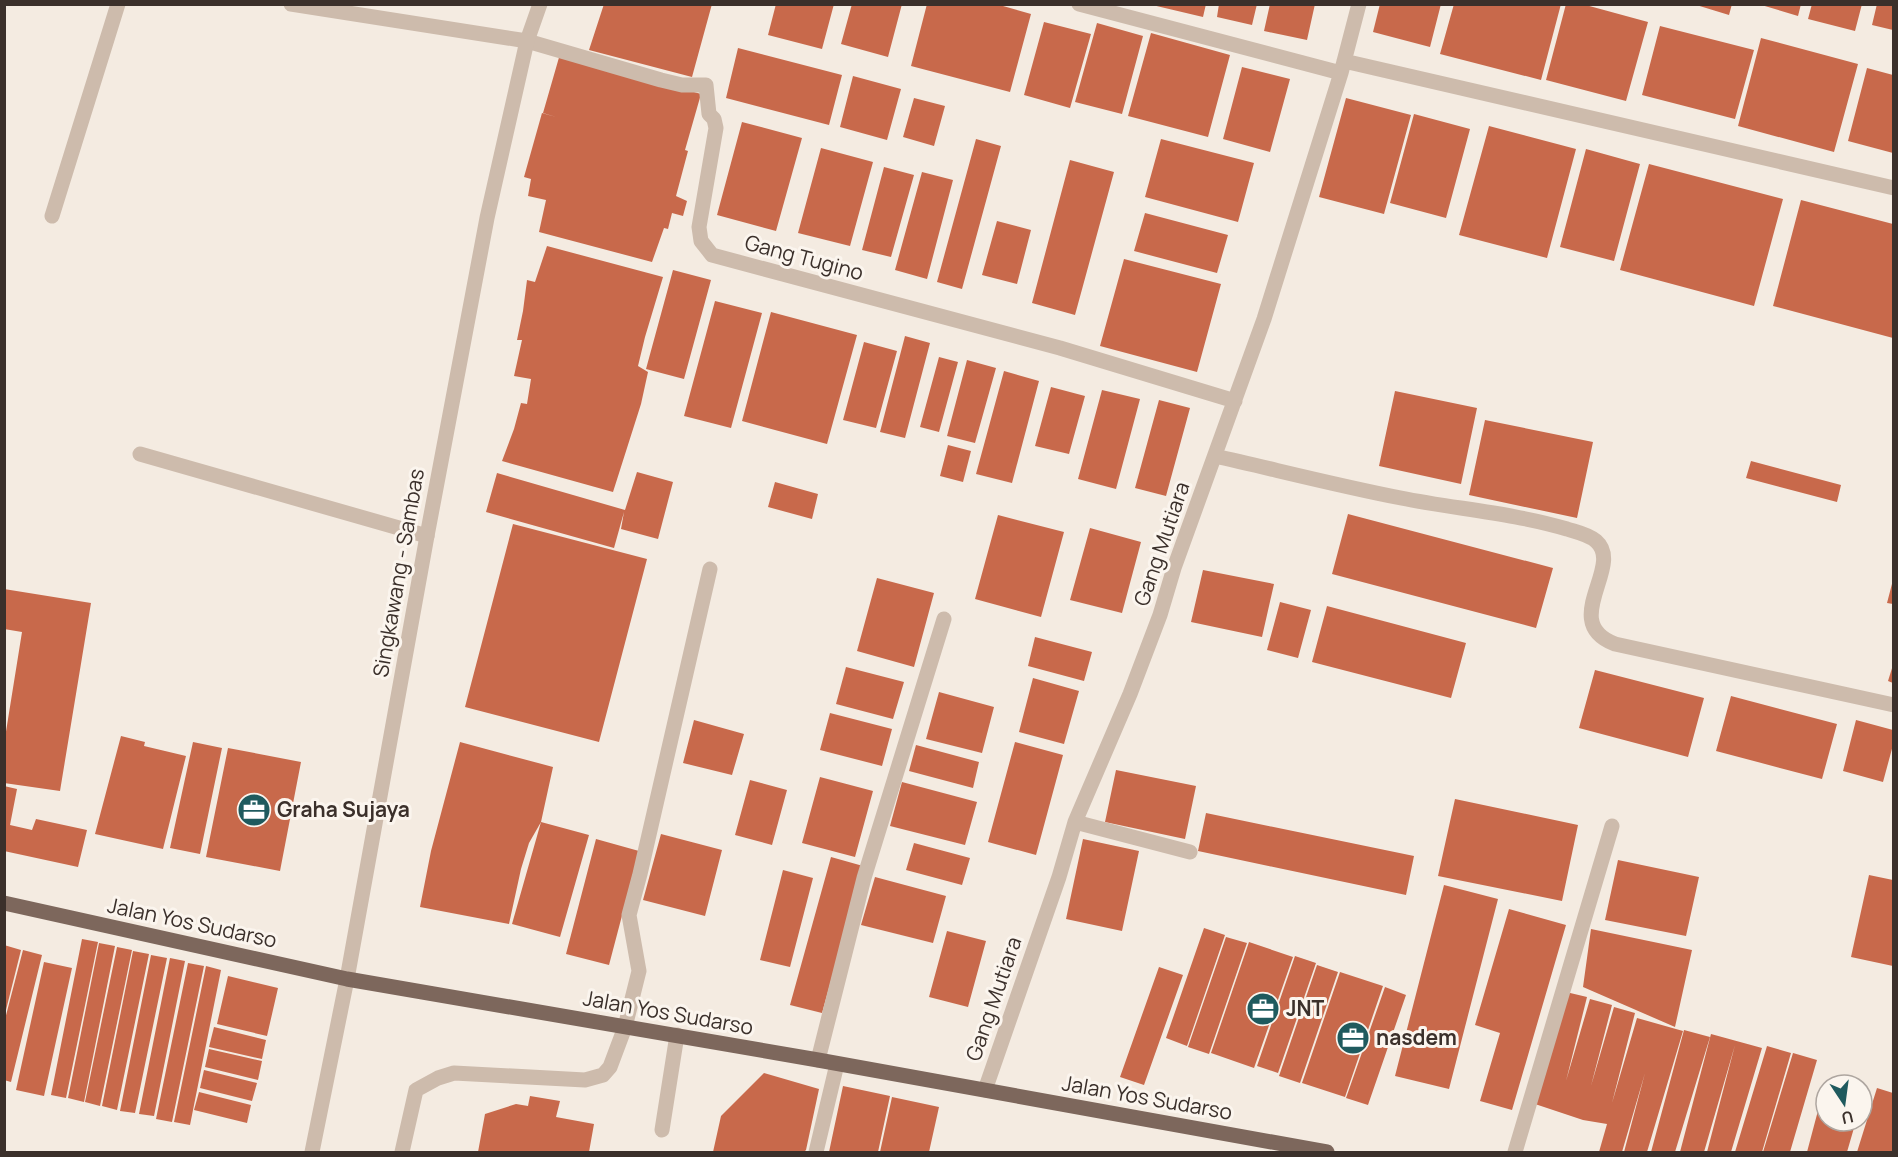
<svg xmlns="http://www.w3.org/2000/svg" width="1898" height="1157" viewBox="0 0 1898 1157" font-family="Manrope,sans-serif">
<style>
.building{fill:#c8694b}
.lines{fill:none;stroke-linecap:round;stroke-linejoin:round}
.service{stroke:#cdbbac;stroke-width:15}
.minor{stroke:#cdbbac;stroke-width:15}
.tertiary{stroke:#cdbbac;stroke-width:15}
.primary{stroke:#7d675c;stroke-width:15}
.labels{text-anchor:middle;stroke-width:6;stroke-linejoin:round;paint-order:stroke}
.street-label{font-size:21px;fill:#3b302b;stroke:#fbf5ee}
.poi-label{font-size:21px;font-weight:bold;fill:#3b302b;stroke:#fbf5ee;text-anchor:start}
</style>
<rect width="100%" height="100%" fill="#f4ebe1"/>
<!-- building -->
<path class="building" d="M604 4H712L692 77 589 50Z
M776 4H834L822 49 768 35Z
M852 4H902L888 57 841 44Z
M927 4H996L1031 14 1010 92 911 66Z
M1148 4H1206L1203 17Z
M1219 4H1257L1252 25 1217 17Z
M1270 4H1315L1307 40 1264 31Z
M1380 4H1441L1430 47 1373 32Z
M1454 4H1561L1541 80 1440 54Z
M1566 4H1582L1648 22 1626 101 1546 80Z
M1693 4H1732L1729 15Z
M1758 4H1801L1798 16Z
M1812 4H1862L1855 31 1808 19Z
M1877 4H1893V30L1872 25Z
M1044 22 1091 34 1070 108 1024 95Z
M1097 23 1143 36 1122 114 1075 102Z
M1660 26 1754 50 1735 119 1642 95Z
M1151 33 1230 55 1208 137 1128 116Z
M1761 38 1858 64 1834 152 1738 126Z
M738 48 842 75 829 125 726 98Z
M560 54 701 94 685 150 688 151 676 196 687 201 683 216 672 213 668 229 664 228 652 262 539 232 546 200 528 196 531 179 524 177 542 113 556 117 543 113Z
M1242 67 1290 79 1270 152 1223 139Z
M1867 68 1893 75V153L1848 141Z
M853 76 901 89 887 140 840 127Z
M914 98 945 106 934 146 903 137Z
M1346 98 1411 115 1384 214 1319 197Z
M1414 114 1470 129 1446 218 1390 203Z
M742 122 802 138 776 231 717 215Z
M1489 126 1576 149 1547 258 1459 235Z
M976 139 1001 146 962 289 937 282Z
M1161 139 1254 163 1238 222 1145 197Z
M821 148 873 162 850 246 798 233Z
M1586 149 1640 164 1614 261 1560 247Z
M1070 160 1114 172 1075 315 1032 303Z
M1649 164 1783 199 1754 306 1620 270Z
M884 167 914 175 891 257 862 250Z
M922 172 953 180 927 279 895 270Z
M1801 200 1893 224V338L1773 306Z
M1145 213 1228 235 1217 273 1134 251Z
M997 221 1031 230 1017 284 982 275Z
M547 246 663 277 645 337 638 366 648 372 641 404 613 492 502 461 514 429 521 403 527 404 531 379 514 376 522 340H517L523 311 527 280 535 282Z
M1124 259 1221 284 1197 372 1100 346Z
M673 270 711 280 684 379 646 369Z
M715 301 762 313 731 428 684 416Z
M771 312 857 335 827 444 742 421Z
M905 336 930 343 905 438 880 432Z
M864 342 897 351 876 428 843 420Z
M939 357 958 362 939 432 920 427Z
M967 360 996 368 975 443 947 436Z
M1004 371 1039 381 1012 483 976 474Z
M1051 387 1085 396 1069 454 1035 446Z
M1102 390 1140 399 1116 489 1078 479Z
M1395 391 1477 408 1461 484 1379 466Z
M1159 400 1190 408 1166 496 1135 488Z
M1485 420 1593 442 1577 518 1469 495Z
M948 445 971 451 963 482 940 476Z
M1751 461 1841 485 1837 502 1746 478Z
M637 472 673 482 658 539 621 529 624 512 614 548 486 512 497 473 625 510Z
M775 482 818 494 812 519 768 507Z
M1348 514 1553 568 1536 628 1332 574Z
M998 515 1064 532 1041 617 975 599Z
M513 524 647 559 599 742 465 707Z
M1090 528 1141 542 1122 613 1070 600Z
M1203 570 1274 584 1262 637 1191 622Z
M877 578 934 593 914 667 857 651Z
M1893 580V604L1887 603Z
M4 589 91 603 60 791 4 783V744L22 632 4 629Z
M1280 602 1311 610 1298 658 1267 650Z
M1327 606 1466 643 1451 698 1312 662Z
M1035 637 1092 652 1084 681 1028 666Z
M1893 665V683L1888 681Z
M846 667 904 682 893 719 836 704Z
M1595 670 1704 698 1688 757 1579 728Z
M1033 678 1079 691 1064 744 1019 732Z
M939 692 994 707 982 753 926 739Z
M1731 696 1837 724 1822 779 1716 751Z
M830 713 892 729 882 766 820 750Z
M694 720 744 734 732 775 683 763Z
M1856 720 1893 730V745L1883 782 1843 771Z
M121 736 145 742 144 746 186 756 163 849 95 834Z
M193 742 222 748 200 854 170 848Z
M460 742 553 767 541 822 529 843 521 869 509 924 420 907 431 851Z
M1015 742 1063 755 1036 855 988 842Z
M916 745 979 762 973 788 909 771Z
M228 748 301 762 280 871 206 857Z
M1116 770 1196 786 1185 839 1105 822Z
M820 777 873 791 855 857 802 843Z
M750 780 787 790 772 845 735 835Z
M902 782 977 802 965 845 890 826Z
M4 786 17 789 10 825 32 830 36 819 87 830 78 867 4 851Z
M1455 799 1578 825 1562 901 1438 876Z
M1206 813 1414 856 1406 895 1198 851Z
M541 822 589 835 560 937 512 924Z
M661 834 722 850 705 916 643 900Z
M596 839 639 851 609 965 566 954Z
M1083 839 1139 851 1122 931 1066 919Z
M914 843 970 858 962 885 906 870Z
M831 857 863 866 822 1013 790 1005Z
M1618 860 1699 877 1686 936 1605 920Z
M783 870 813 878 790 967 760 960Z
M1869 875 1893 880V966L1851 957Z
M875 877 946 896 933 943 861 925Z
M1444 885 1498 899 1449 1089 1395 1076Z
M1509 909 1566 925 1512 1110 1480 1101 1500 1033 1475 1025Z
M1204 928 1225 935 1187 1046 1166 1038Z
M1591 929 1692 950 1675 1027 1583 987Z
M947 931 986 941 968 1007 929 997Z
M1226 937 1247 943 1209 1054 1188 1047Z
M82 939 98 942 66 1098 51 1095Z
M1249 942 1293 957 1254 1068 1211 1053Z
M99 943 115 946 84 1102 68 1098Z
M4 945 21 950 5 1014H4Z
M117 947 132 950 100 1106 85 1102Z
M23 950 42 955 11 1082 4 1080V1023Z
M133 951 149 954 117 1110 102 1106Z
M151 955 167 958 135 1113 120 1111Z
M1295 956 1316 963 1278 1073 1257 1066Z
M170 958 185 961 154 1116 139 1114Z
M44 962 72 968 44 1096 16 1090Z
M188 963 204 966 172 1122 156 1119Z
M1317 965 1338 972 1300 1083 1279 1076Z
M206 966 221 970 190 1125 174 1122Z
M1159 967 1183 975 1144 1085 1120 1077Z
M1340 972 1383 986 1345 1097 1302 1083Z
M228 976 278 988 267 1036 217 1024Z
M1385 987 1406 995 1368 1105 1346 1098Z
M1566 992 1587 997 1566 1081 1590 999 1612 1005 1591 1086 1614 1007 1635 1013 1612 1103 1637 1018 1683 1031 1647 1152H1624L1645 1073 1622 1152H1599L1607 1124 1583 1120 1535 1104Z
M214 1027 266 1040 262 1059 209 1047Z
M1684 1030 1710 1037 1675 1152H1651Z
M1711 1034 1762 1048 1731 1152H1707L1735 1045 1704 1152H1680Z
M1767 1046 1791 1053 1762 1152H1735Z
M209 1049 262 1061 258 1080 205 1067Z
M1793 1053 1817 1060 1790 1152H1763Z
M204 1070 257 1083 252 1101 200 1088Z
M764 1073 819 1089 806 1150 804 1152H713L721 1116Z
M843 1086 890 1096 878 1152H829Z
M1824 1088 1826 1089V1121H1856L1847 1152H1807Z
M1877 1088 1893 1093V1152H1857Z
M199 1092 251 1105 247 1123 194 1110Z
M530 1096 560 1101 556 1117 594 1124 589 1152H478L485 1114 516 1104 528 1106Z
M892 1097 939 1107 929 1152H880Z"/>
<g class="lines">
<!-- service -->
<path class="service" d="M140 454 427 536
M662 1130 677 1035
M402 1152 416 1090 438 1078 454 1073 585 1080 603 1075 610 1067 625 1027
M1515 1152 1612 826"/>
<!-- minor -->
<path class="minor" d="M291 4 527 41 661 80 682 85H706L709 114 714 119 716 128 699 227 701 241 712 255 1060 348 1235 401
M1079 4 1341 73
M1344 61 1894 188
M52 216 118 4
M1215 456C1277 470 1339 486 1401 498 1456 509 1513 513 1567 529 1576 532 1588 534 1596 541 1625 566 1558 622 1615 644L1894 705
M1075 822 1190 852
M625 1027 639 971 629 915 640 874 710 569
M818 1060 864 878 944 619
M985 1090 1059 877 1075 822 1130 694 1160 615 1174 568 1264 319 1341 73 1359 4
M816 1152 837 1064"/>
<!-- tertiary -->
<path class="tertiary" d="M312 1152 347 979 427 536 487 218 527 41 540 4"/>
<!-- primary -->
<path class="primary" d="M4 903 347 979 818 1060 1327 1152"/>
</g>
<!-- icons -->
<defs>
<g id="office-disc" transform="scale(1.725)"><circle r="9.5" fill="#1f5a5e" stroke="#fbf5ee"/><path d="M-6-3h4V-5.5h4V-3h4V5H-6ZM-1-4.5V-3h2v-1.5ZM-6 0V1H6V0Z" fill="#fff"/></g>
</defs>
<g fill-rule="evenodd">
<use href="#office-disc" x="254" y="810"/>
<use href="#office-disc" x="1263" y="1009"/>
<use href="#office-disc" x="1353" y="1038"/>
</g>
<g class="labels">
<!-- street labels -->
<g class="street-label">
<text transform="translate(804 258) rotate(15)" y="7">Gang Tugino</text>
<text transform="translate(1162 544) rotate(-71)" y="7">Gang Mutiara</text>
<text transform="translate(399 573) rotate(-80)" y="7">Singkawang - Sambas</text>
<text transform="translate(192 923) rotate(12)" y="7">Jalan Yos Sudarso</text>
<text transform="translate(994 999) rotate(-71)" y="7">Gang Mutiara</text>
<text transform="translate(668 1013) rotate(10)" y="7">Jalan Yos Sudarso</text>
<text transform="translate(1147 1098) rotate(10)" y="7">Jalan Yos Sudarso</text>
</g>
<!-- poi labels -->
<g class="poi-label">
<text x="277" y="817">Graha Sujaya</text>
<text x="1286" y="1016">JNT</text>
<text x="1376" y="1045">nasdem</text>
</g>
</g>
<!-- border -->
<rect width="1898" height="1157" fill="none" stroke="#3b302b" stroke-width="12"/>
<!-- north arrow -->
<g transform="translate(1844 1103) rotate(167)"><circle r="28" fill="#fbf5ee" stroke="#aea6a0" stroke-width="1.5"/>
<path d="M0-4.5L10 22L0 15L-10 22Z" fill="#1f5a5e"/>
<text y="-9" font-size="16" font-weight="bold" text-anchor="middle" fill="#3b302b">U</text>
</g>
</svg>
